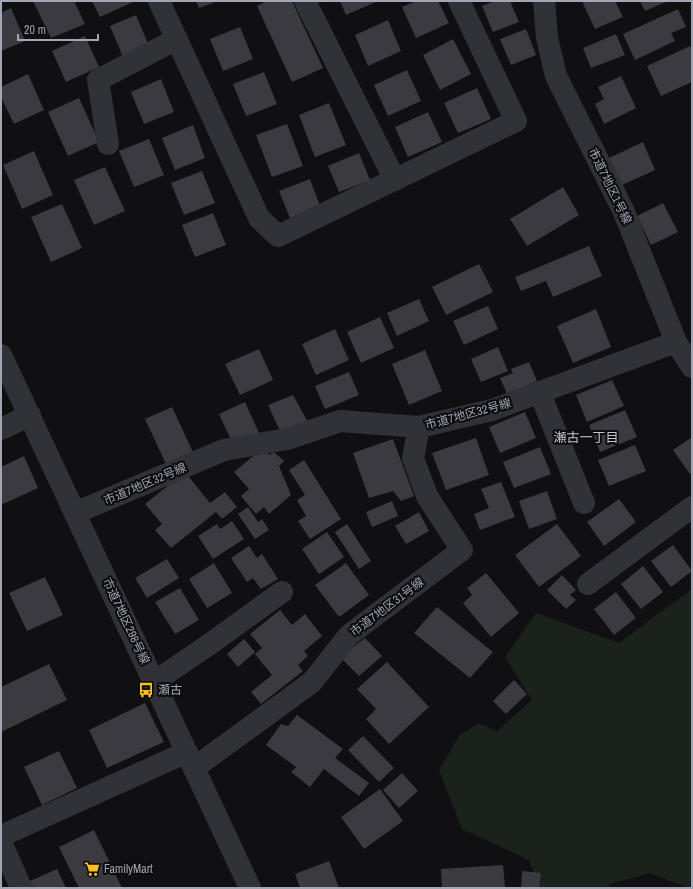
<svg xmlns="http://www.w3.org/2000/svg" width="693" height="889" viewBox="0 0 693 889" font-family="'Archivo Narrow','Noto Sans JP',sans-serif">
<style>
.green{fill:#1b221c}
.building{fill:#3a3a40}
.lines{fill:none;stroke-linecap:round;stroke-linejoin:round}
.minor{stroke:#313237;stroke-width:22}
.tertiary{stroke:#313237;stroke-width:22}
.labels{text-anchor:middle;stroke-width:4;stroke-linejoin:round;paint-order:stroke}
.street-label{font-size:12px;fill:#a1a5b4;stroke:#0c0b0d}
.poi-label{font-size:12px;fill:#a1a5b4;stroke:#0c0b0d;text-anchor:start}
.neighbourhood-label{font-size:13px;fill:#c2c5cf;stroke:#0c0b0d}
</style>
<rect width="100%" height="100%" fill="#101012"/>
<!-- green -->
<path class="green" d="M692 589V888H688L650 873 610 884 608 888H539L529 860 462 829 439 770 459 736 478 723 497 731 532 700 505 657 536 613 619 643Z"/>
<!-- building -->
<path class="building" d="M33 1H74L85 24 51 38Z
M92 1H132L133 2 100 17Z
M196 1H218L199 8Z
M267 1H292L323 68 292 82 257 6Z
M340 1H378L346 15Z
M416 1H438L449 23 416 38 402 7Z
M495 1H510L519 22 493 32 482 6Z
M582 1H615L623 17 595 29Z
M640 1H668L645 11Z
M11 8 25 41 1 51V13Z
M678 9 686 27 671 33 675 41 635 60 623 34Z
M136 15 149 46 123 57 110 26Z
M388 20 401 51 368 66 355 35Z
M240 27 253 59 223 71 210 39Z
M526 29 536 55 511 65 500 39Z
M616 34 625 55 591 68 583 48Z
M85 36 99 67 66 82 52 51Z
M453 39 471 74 440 90 423 55Z
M690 46 692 50V82L661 96 647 66Z
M407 70 421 101 388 116 374 85Z
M264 72 277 104 246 116 233 84Z
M28 74 44 110 14 124 1 97V87Z
M621 76 636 108 604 124 595 104 604 99 598 87Z
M161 79 174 112 144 124 131 92Z
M477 88 491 119 458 133 444 103Z
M79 98 99 142 68 156 48 112Z
M329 103 346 145 315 157 299 115Z
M428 112 442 142 408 157 395 127Z
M287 124 303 166 272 177 256 135Z
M193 125 205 158 175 170 162 138Z
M149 139 164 175 134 187 119 151Z
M643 142 655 170 622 185 609 158Z
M34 151 53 195 22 209 3 165Z
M359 153 370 180 339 192 328 166Z
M105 167 125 211 94 225 74 180Z
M202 171 215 203 184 215 171 183Z
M310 179 320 206 290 218 279 191Z
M563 187 579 215 527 246 510 219Z
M663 203 678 232 651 245 637 216Z
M62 204 82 248 51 262 31 217Z
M213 213 226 245 195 257 182 225Z
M589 246 602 276 553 297 546 281 521 291 515 277Z
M479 264 493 292 446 315 432 287Z
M419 299 429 321 397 336 387 313Z
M488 306 498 329 464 345 453 321Z
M596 309 611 347 573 363 557 326Z
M380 317 394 348 361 363 347 332Z
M335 329 349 360 316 375 302 344Z
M498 347 508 371 481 382 471 359Z
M259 349 273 380 240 395 225 364Z
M425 350 442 391 409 405 392 364Z
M529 362 537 381 507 394 500 378 513 373 511 369Z
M349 372 359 395 325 409 315 386Z
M612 380 624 406 587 422 576 395Z
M293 395 309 424 282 435 268 405Z
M245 402 259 433 233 444 219 414Z
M172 407 193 452 166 464 145 419Z
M625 410 637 437 600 452 589 425Z
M525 412 536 438 500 453 489 427Z
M692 437V473L690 474 673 450Z
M476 438 489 475 446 490 432 453Z
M393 439 414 496 401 501 393 491 369 498 353 453Z
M635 445 646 471 609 486 598 460Z
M540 447 551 474 514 488 503 462Z
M263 448 269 455 274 452 284 461 279 466 291 495 269 514 264 507 256 514 241 496 249 489 234 472Z
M24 456 38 488 3 504 1 500V467Z
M304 460 341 519 310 539 298 521 306 516 297 500 305 495 289 470Z
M185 472 210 503 225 492 237 507 222 519 216 512 171 548 155 530 162 524 145 504Z
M501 482 515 517 480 530 474 514 489 508 481 489Z
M547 491 557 519 529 529 519 501Z
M619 499 636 522 604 546 587 522Z
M392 501 398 516 372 527 366 512Z
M248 507 258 522 262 519 269 530 255 539 238 514Z
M419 512 429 531 406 544 395 526Z
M232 521 244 539 213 559 198 536 217 524 220 529Z
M347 524 371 561 359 569 335 532Z
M557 524 581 556 539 587 515 555Z
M327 532 344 557 319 574 302 549Z
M673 545 692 571 671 587 651 561Z
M249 546 257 558 262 554 278 579 261 589 253 578 247 582 231 558Z
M167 559 179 578 147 598 135 578Z
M214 563 232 593 207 608 189 579Z
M346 563 369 595 339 617 315 585Z
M643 566 663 592 641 609 621 584Z
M486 573 519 613 491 637 463 603 472 595 467 588Z
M562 575 576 590 570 595 576 600 566 609 547 590Z
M45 577 63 615 27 631 9 593Z
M180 588 199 620 175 634 155 602Z
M616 592 636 618 614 635 594 609Z
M437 607 493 652 470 678 414 633Z
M280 610 292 625 305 614 322 636 304 651 308 656 298 665 303 671 261 704 251 692 272 675 255 654 262 648 250 634Z
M365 638 382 656 359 676 340 657Z
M244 639 255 652 238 667 227 654Z
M387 662 429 707 389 744 366 719 376 709 357 689Z
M49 664 67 700 1 732V687Z
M514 680 527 694 506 714 493 701Z
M145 703 164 742 107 768 89 730Z
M297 715 343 749 335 758 369 783 359 796 324 769 310 787 291 772 296 767 266 745 281 724 288 726Z
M363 736 394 768 379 782 348 750Z
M59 751 77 788 42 805 24 767Z
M402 773 418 791 399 808 383 790Z
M380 789 403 821 364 849 341 817Z
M94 830 122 888H79L59 847Z
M329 861 339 888H300L295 874Z
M503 865 505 888H442L441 869Z
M57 869 66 888H33L30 881Z
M522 871 541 873 539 888H521Z"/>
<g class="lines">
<!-- minor -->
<path class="minor" d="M159 1 259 218 278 236 516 121 459 1
M305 1 395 180
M544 1 547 38 556 76 624 212 676 342 692 367
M108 144 98 80 177 39
M540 393 584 503
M1 429 30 415
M75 513 224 450 287 439 340 421 419 427 492 410 676 342
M588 584 692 507
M154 682 207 646 282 592
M194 768 312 682 349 635 462 550 427 496 413 458 419 427
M1 836 187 752
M1 842 21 888"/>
<!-- tertiary -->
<path class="tertiary" d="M1 355 250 888"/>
</g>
<!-- icons -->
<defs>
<g id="bus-bare" transform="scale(1.2)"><path d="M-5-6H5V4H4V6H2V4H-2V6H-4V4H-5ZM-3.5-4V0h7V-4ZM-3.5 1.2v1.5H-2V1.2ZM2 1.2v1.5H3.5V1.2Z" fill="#fbc11f" stroke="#0c0b0d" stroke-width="2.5" paint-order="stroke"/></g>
<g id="supermarket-bare" transform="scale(1.2)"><path d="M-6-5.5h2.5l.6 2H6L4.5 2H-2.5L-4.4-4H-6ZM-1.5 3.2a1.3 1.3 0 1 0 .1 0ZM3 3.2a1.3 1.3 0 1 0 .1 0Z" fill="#fbc11f" stroke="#0c0b0d" stroke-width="2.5" paint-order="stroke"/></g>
</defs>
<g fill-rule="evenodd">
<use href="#bus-bare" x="146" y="690"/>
<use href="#supermarket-bare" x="92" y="869"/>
</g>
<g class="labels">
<!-- street labels -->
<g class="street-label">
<text transform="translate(610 186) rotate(64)" y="4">市道7地区1号線</text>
<text transform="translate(468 414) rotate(-15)" y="4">市道7地区32号線</text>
<text transform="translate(145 484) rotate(-23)" y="4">市道7地区32号線</text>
<text transform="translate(387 607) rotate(-37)" y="4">市道7地区31号線</text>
<text transform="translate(126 621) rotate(65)" y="4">市道7地区298号線</text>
</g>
<!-- poi labels -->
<g class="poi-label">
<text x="158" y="694">瀬古</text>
<text x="104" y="873">FamilyMart</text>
</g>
<!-- neighbourhood labels -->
<g class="neighbourhood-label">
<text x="586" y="442">瀬古一丁目</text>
</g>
</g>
<!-- border -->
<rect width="693" height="889" fill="none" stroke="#a1a5b4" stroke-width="4"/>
<!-- scale -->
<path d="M18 34v6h80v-6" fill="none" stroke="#a1a5b4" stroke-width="2"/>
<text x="24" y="34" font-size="12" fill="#a1a5b4" stroke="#0c0b0d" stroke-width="3" paint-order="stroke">20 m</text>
</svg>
